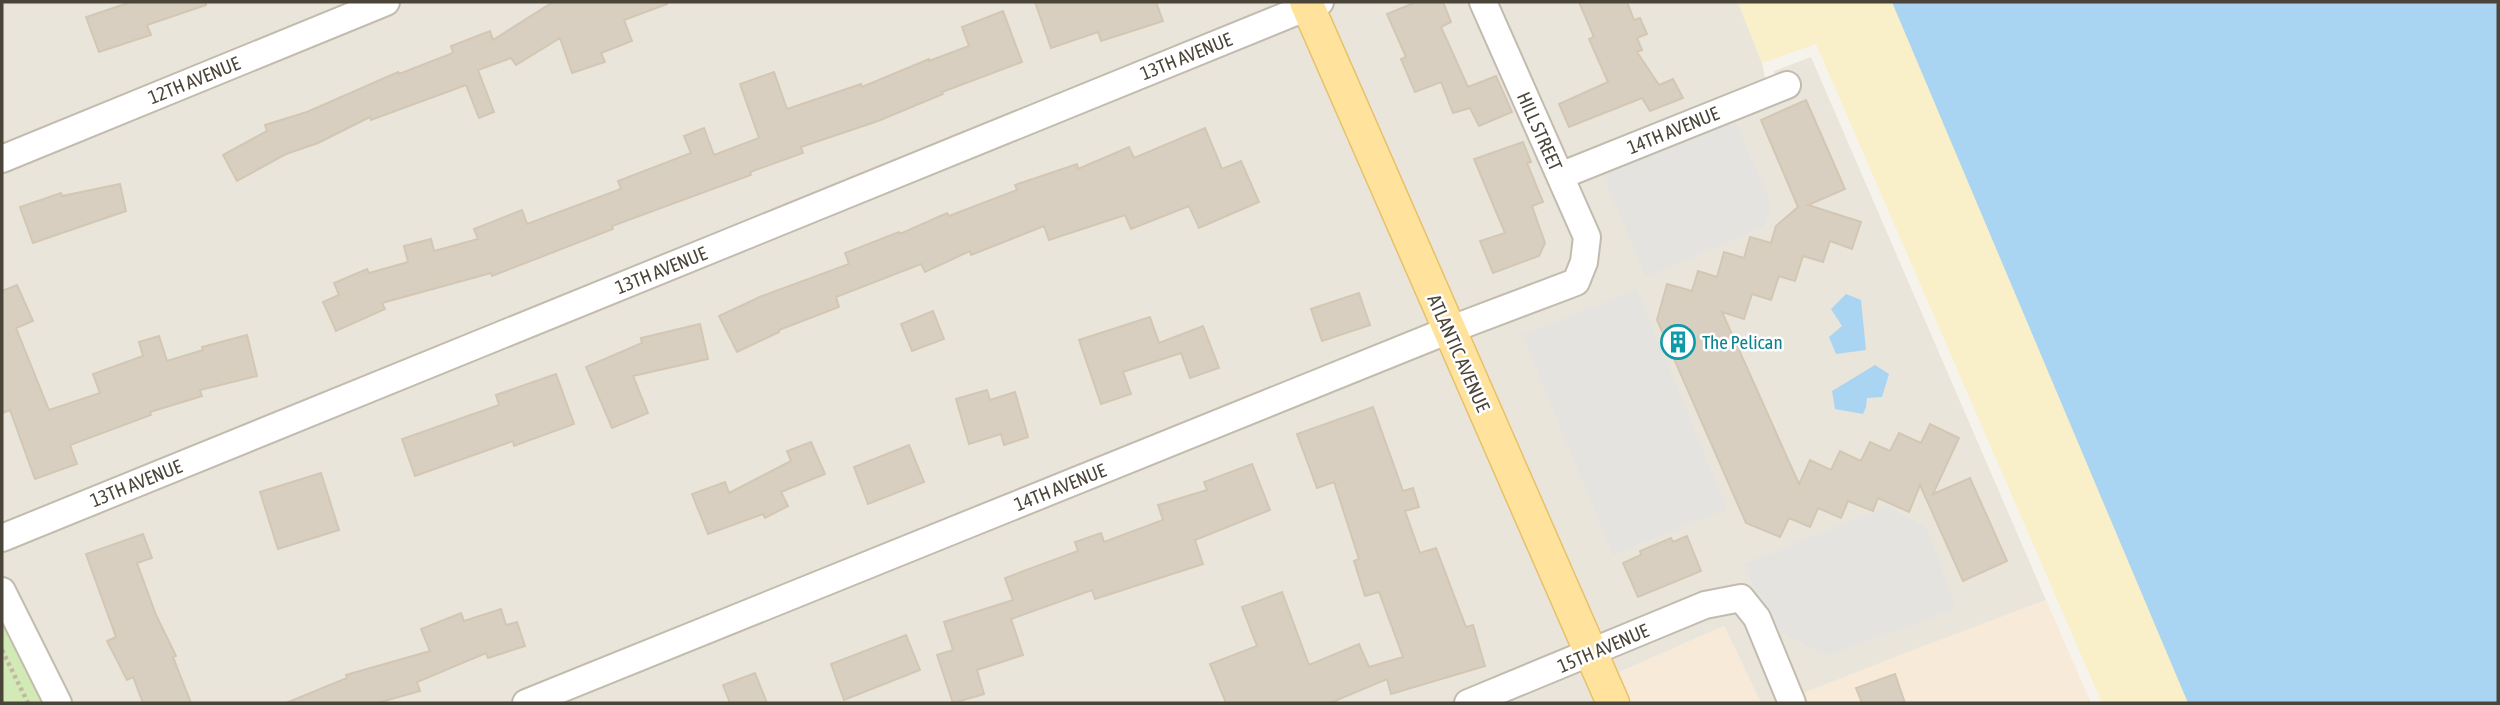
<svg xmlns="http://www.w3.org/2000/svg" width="2500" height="705" viewBox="0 0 2500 705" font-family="'Asap Condensed',sans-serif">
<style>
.residential{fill:#eae5da}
.commercial{fill:#f7ead8}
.green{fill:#d2eab5}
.sand{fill:#f9efc9}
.parking{fill:#e5e3e0}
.water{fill:#a9d4f2}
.building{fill:#d8cfc1;stroke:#d3c7b4;stroke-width:2}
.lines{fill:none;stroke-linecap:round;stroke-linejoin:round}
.minor-casing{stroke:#c2bbae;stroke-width:30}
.major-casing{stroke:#e6c16a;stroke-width:35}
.path{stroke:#c4b79f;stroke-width:4.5;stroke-dasharray:3.5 3.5;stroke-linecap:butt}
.minor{stroke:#fff;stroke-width:26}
.major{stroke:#ffe39c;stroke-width:32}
.labels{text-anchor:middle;stroke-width:5;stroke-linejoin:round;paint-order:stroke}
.street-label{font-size:19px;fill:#4b4439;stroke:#fff}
.culture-label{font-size:19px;fill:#0d838f;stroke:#fff;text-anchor:start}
</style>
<rect width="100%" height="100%" fill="#f6f3ec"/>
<!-- residential -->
<path class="residential" d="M2 2H1738L1762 63 1768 92 1560 176 1587 237 1576 282 1449 330 1613 703H58L2 591Z
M1811 57 2046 600 1778 703H1761L1724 626 1613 675 1464 336 1579 292 1574 182 1778 93 1774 71Z"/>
<!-- commercial -->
<path class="commercial" d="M2046 600 2091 703H1778L1910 651Z
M1724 626 1761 703H1625L1613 675Z"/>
<!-- green -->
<path class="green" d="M2 591 58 703H2Z"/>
<!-- sand -->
<path class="sand" d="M1738 2H2498V703H2102L1816 44 1762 63Z"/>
<!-- parking -->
<path class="parking" d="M1734 118 1772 206 1764 227 1646 277 1602 173Z
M1637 289 1727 509 1613 555 1522 335Z
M1887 506 1927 528 1956 609 1826 656 1769 626 1744 564Z"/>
<!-- water -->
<path class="water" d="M1892 2H2498V703H2188Z
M1846 294 1861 300 1866 350 1836 354 1829 337 1842 326 1831 309Z
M1875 365 1889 374 1882 397 1867 398 1866 407 1863 414 1835 409 1832 391Z"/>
<!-- building -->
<path class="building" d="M131 2H206V5L147 25 151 35 99 52 86 17Z
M553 2H667V4L624 20 632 41 601 53 605 62 572 73 560 38 516 65 511 58 478 70 494 112 479 118 466 85 371 120 370 117 318 143 286 154 237 181 223 155 267 131 265 125 307 112 398 72 399 74 453 53 451 46 490 31 493 40Z
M1035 2H1156L1163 21 1101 41 1098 32 1051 48Z
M1416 2H1443L1451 22 1441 27 1468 87 1496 76 1512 112 1479 126 1470 108 1453 113 1441 82 1415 92 1401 59 1406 57 1387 14Z
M1579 2H1627L1634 20 1640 18 1647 34 1637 38 1642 50 1637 52 1659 85 1673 79 1683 98 1650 111 1642 98 1569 127 1559 104 1608 82 1589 39 1594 37Z
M1003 11 1022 62 942 92 943 94 878 121 801 147 803 153 750 172 751 175 612 226 613 229 492 276 491 273 382 303 385 309 336 331 323 302 339 295 334 283 367 269 369 273 408 262 404 246 431 239 434 251 478 239 474 229 522 210 527 224 621 189 618 181 691 153 684 136 704 128 714 155 759 138 740 84 774 72 787 109 861 84 862 87 929 59V61L969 46 962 27Z
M1806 100 1845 189 1808 205 1861 222 1852 249 1830 241 1823 262 1803 256 1795 281 1779 276 1771 300 1752 294 1744 319 1722 312 1799 484 1810 460 1831 470 1840 451 1861 461 1870 442 1890 451 1899 433 1921 443 1930 424 1959 438 1933 494 1970 478 2007 561 1963 581 1920 485 1909 512 1878 498 1873 511 1848 501 1841 518 1818 508 1810 527 1789 518 1780 537 1746 523 1657 320 1667 284 1692 291 1698 271 1717 277 1724 252 1744 258 1750 237 1771 243 1776 226 1798 207 1761 120Z
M1205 128 1222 169 1241 161 1259 202 1199 228 1189 206 1131 229 1125 215 1049 240 1044 226 971 255 970 251 925 272 921 264 836 297 839 307 779 330V332L737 352 719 316 762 296 849 264 845 253 899 232 900 234 947 213 949 216 1017 190 1015 185 1077 164 1078 169 1129 147 1134 158Z
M1523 142 1531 162 1527 163 1543 202 1532 206 1545 243 1539 256 1493 273 1480 241 1505 233 1474 159Z
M120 184 126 211 33 243 20 207 61 193 62 196Z
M17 285 33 321 16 328 49 410 100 393 93 374 143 356 139 342 159 336 167 361 203 350 202 347 247 335 257 376 200 390 202 396 150 412 151 415 70 445 77 464 35 479 10 410 2 413V291Z
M1359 293 1370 325 1322 341 1311 309Z
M933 311 944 339 912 351 901 324Z
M1150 317 1159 343 1203 326 1219 368 1190 378 1181 353 1123 372 1131 394 1101 404 1079 340Z
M700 324 708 359 633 376 648 413 612 428 586 367 642 343 641 338Z
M556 374 574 424 514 446 513 441 415 476 402 439 499 405 496 395Z
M987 390 990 400 1015 392 1028 437 1004 445 1001 434 969 444 956 399Z
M1373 407 1403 491 1413 488 1419 507 1405 511 1420 553 1436 548 1466 627 1473 625 1485 666 1391 694 1387 679 1330 703H1226L1210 664 1257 646 1242 607 1282 592 1309 665 1359 644 1369 667 1403 657 1379 592 1365 596 1354 561 1359 559 1334 482 1317 488 1297 434Z
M811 442 825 474 781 492 788 506 765 518 763 514 708 534 692 494 725 482 729 493 791 461 787 451Z
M909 445 924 482 868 504 854 467Z
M1252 464 1270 510 1195 540 1203 564 1095 599 1092 590 1011 619 1023 655 977 670 984 694 953 703 937 655 953 650 944 622 1013 600 1005 578 1078 551 1075 542 1101 533 1104 542 1163 520 1158 505 1207 490 1204 482Z
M321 473 339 530 278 549 260 492Z
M143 534 152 558 137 563 156 615 176 656 173 657 191 703H143L133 677 127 680 107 641 116 637 86 554Z
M1687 536 1701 571 1638 597 1623 563 1641 555 1640 551 1671 538 1673 542Z
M501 609 506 625 517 622 525 646 488 658 486 653 417 682 420 691 377 703H286L347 678 346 675 430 651 421 629 461 613 464 621Z
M906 635 920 670 844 700 831 664Z
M755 673 767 703H730L723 685Z
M1895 674 1905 703H1862L1856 688Z"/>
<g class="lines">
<!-- minor casing -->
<g class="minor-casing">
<path id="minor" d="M2 159 386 2
M1560 176 1787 85
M2 538 1320 2
M2 591 58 703
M526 703 1449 330 1576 282 1584 262 1587 237 1483 2
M1468 703 1705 605 1741 598 1757 618 1792 703"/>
</g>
<!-- major casing -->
<g class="major-casing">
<path id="major" d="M1306 2 1613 703"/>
</g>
<!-- path -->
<path class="path" d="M2 650 28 703"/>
<!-- minor -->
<use href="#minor" class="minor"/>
<!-- major -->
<use href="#major" class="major"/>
</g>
<!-- icons -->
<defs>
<g id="building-ring" transform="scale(1.75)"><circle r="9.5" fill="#fff" stroke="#0f9aa8" stroke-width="1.5"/><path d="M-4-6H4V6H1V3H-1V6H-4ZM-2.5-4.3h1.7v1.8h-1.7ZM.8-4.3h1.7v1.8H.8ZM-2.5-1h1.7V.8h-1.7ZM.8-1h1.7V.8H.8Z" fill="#0f9aa8"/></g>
</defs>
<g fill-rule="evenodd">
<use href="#building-ring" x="1678" y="342"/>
</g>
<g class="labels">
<!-- street labels -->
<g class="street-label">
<text transform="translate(1186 56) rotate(-22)" y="7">13TH AVENUE</text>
<text transform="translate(194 80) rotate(-22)" y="7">12TH AVENUE</text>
<text transform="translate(1673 130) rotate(-22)" y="7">14TH AVENUE</text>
<text transform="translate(1540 131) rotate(66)" y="7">HILL STREET</text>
<text transform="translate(661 270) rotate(-22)" y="7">13TH AVENUE</text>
<text transform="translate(1459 353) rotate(66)" y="7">ATLANTIC AVENUE</text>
<text transform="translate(136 483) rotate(-22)" y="7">13TH AVENUE</text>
<text transform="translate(1060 487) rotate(-22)" y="7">14TH AVENUE</text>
<text transform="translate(1603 648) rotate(-23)" y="7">15TH AVENUE</text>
</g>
<!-- culture labels -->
<g class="culture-label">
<text x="1702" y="349">The Pelican</text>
</g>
</g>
<!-- border -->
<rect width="2500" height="705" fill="none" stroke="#4b4439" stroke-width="7"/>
</svg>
